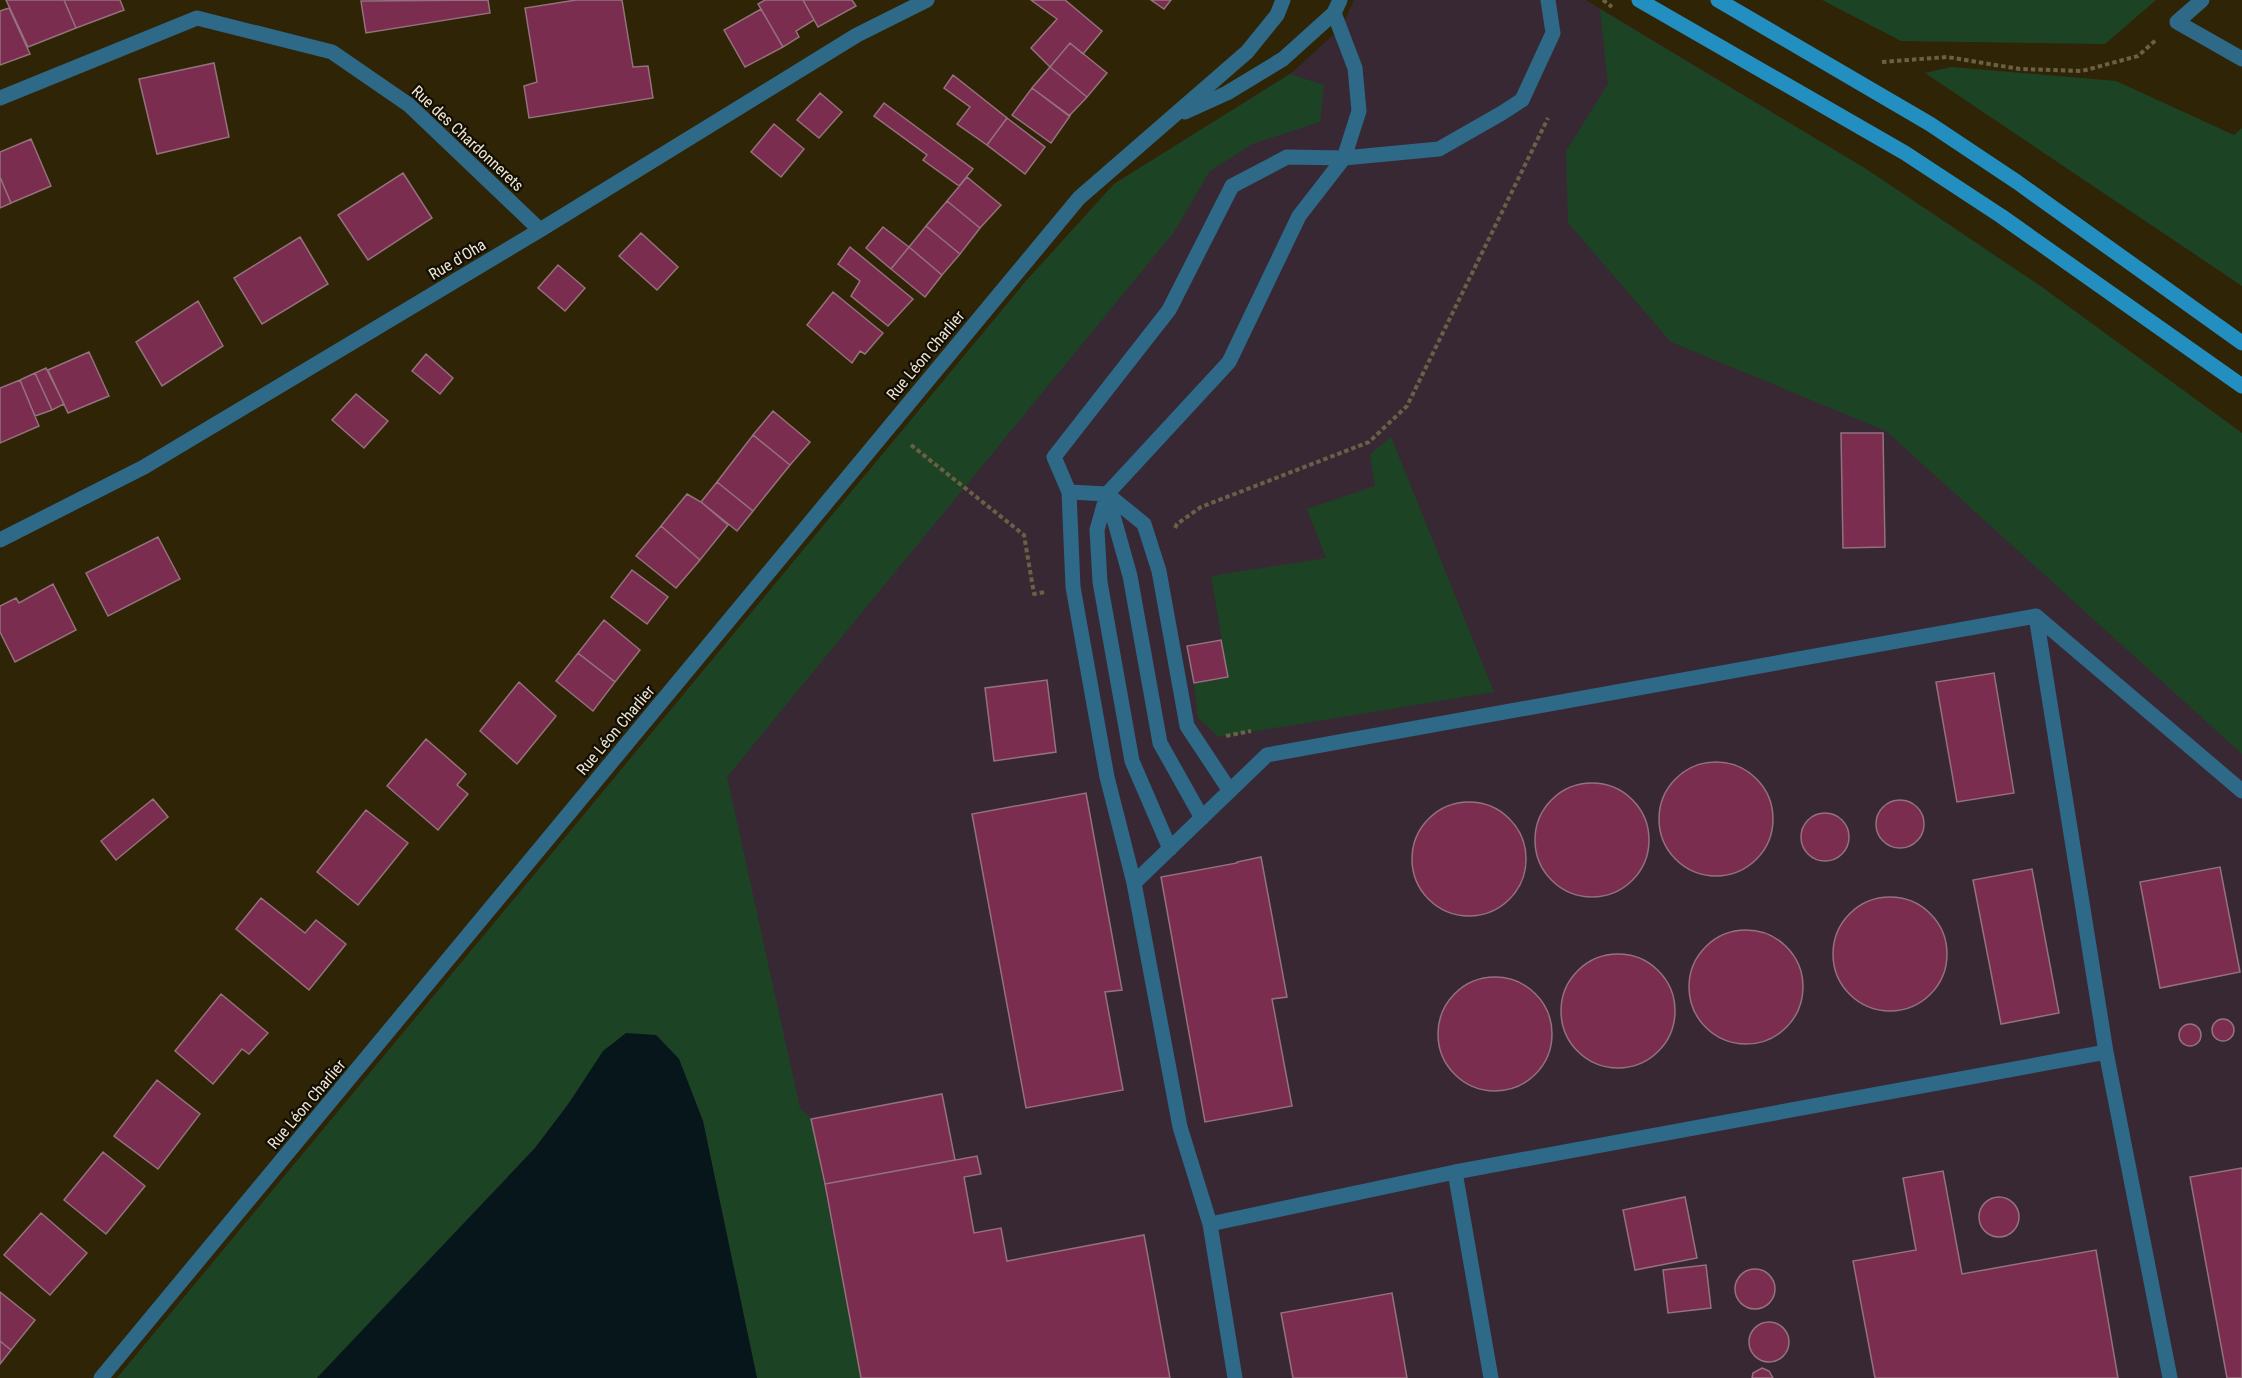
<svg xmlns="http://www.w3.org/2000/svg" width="2242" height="1378" viewBox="0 0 2242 1378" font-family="'Roboto Condensed',sans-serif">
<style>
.industrial{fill:#372834}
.green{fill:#1c4424}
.water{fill:#06161a}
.building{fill:#7a2d4f;stroke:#94717d;stroke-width:1.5}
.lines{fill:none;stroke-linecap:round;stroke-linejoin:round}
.path{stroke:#6a6046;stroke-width:4;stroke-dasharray:4.5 3;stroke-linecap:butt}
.service{stroke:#2e6988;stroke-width:15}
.minor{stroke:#2e6988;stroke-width:15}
.tertiary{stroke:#2e6988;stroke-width:15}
.secondary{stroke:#238ec0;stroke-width:15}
.labels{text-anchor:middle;stroke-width:4.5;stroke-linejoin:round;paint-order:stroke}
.street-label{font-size:16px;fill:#ede6d5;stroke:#130e04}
</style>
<rect width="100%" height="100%" fill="#2f2405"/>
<!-- industrial -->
<path class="industrial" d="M1354 0H1586L1866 169 2039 285 2242 433V1378H117L1026 281 1114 184 1290 74 1341 28Z"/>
<!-- green -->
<path class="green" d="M1822 0H2156L2105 44 1901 41Z
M1600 9 1866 169 2039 285 2242 433V754L1886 431 1671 342 1568 223 1566 151 1608 84Z
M1951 67 2116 81 2234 135 2242 128V286L1925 73Z
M1290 74 1324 85 1320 122 1252 144 1210 171 1174 232 727 777 800 1108 811 1119 861 1378H757L703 1121 679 1059 656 1035 569 1103 535 1148 317 1378H117L1026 281 1114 184Z
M1391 437 1494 692 1219 737 1198 718 1194 683 1228 676 1211 576 1326 558 1307 509 1375 486 1370 454Z"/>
<!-- water -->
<path class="water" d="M626 1033 656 1035 679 1059 703 1121 757 1378H317L535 1148 569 1103 603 1051Z"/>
<!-- building -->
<path class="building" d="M6 0H64L76 28 28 47Z
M64 0H120L124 10 76 28Z
M488 0 490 13 366 33 361 1Z
M576 0H622L633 67 648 66 653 98 529 118 524 86 537 82 525 8Z
M765 0H803L814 20 796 31 799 37 783 47 758 4Z
M803 0H852L856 6 818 27Z
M1031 0H1065L1102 31 1083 54 1070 43 1050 67 1031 48 1057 19Z
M1151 0H1171L1164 9Z
M9 8 30 54 0 65V11Z
M761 9 783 47 745 67 724 30Z
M1070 43 1107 73 1087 97 1050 67Z
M214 63 229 137 157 154 139 79Z
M1050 67 1087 97 1069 116 1032 88Z
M953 75 1007 118 987 145 957 124 970 107 944 88Z
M1032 88 1070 116 1051 143 1012 115Z
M820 93 842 112 819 138 797 120Z
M884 103 973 169 959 186 923 160 927 155 874 116Z
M1007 118 1045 147 1025 174 987 145Z
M774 124 804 149 781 177 751 152Z
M31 139 51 186 11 203 0 177V152Z
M403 173 432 218 368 260 338 215Z
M0 177 11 203 0 208Z
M967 177 1001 205 980 228 947 201Z
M947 201 980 228 960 254 926 226Z
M926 226 960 254 942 275 909 247Z
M883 227 909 247 891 269 866 248Z
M641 233 678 267 657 290 619 256Z
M300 237 328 284 262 324 234 278Z
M850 247 913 299 888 326 851 296 860 281 838 264Z
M909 247 942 275 925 297 891 269Z
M558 265 585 288 565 311 538 288Z
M833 292 883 333 865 354 860 351 852 363 807 325Z
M198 301 223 346 162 386 136 342Z
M89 352 109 396 68 413 48 370Z
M426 354 453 378 440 394 412 371Z
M46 368 64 404 52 410 35 373Z
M35 373 52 410 35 416 20 380Z
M20 380 39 426 0 443V388Z
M356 394 388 421 364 448 332 420Z
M773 411 810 442 790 465 753 435Z
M1841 433H1883L1885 547 1843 548Z
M753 435 790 465 753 511 717 482Z
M717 482 753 511 737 531 701 502Z
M687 494 701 502 728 525 700 560 661 526Z
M661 526 700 560 676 588 636 556Z
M158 537 180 579 108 616 86 573Z
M632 570 668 597 647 624 611 597Z
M53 584 76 630 15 662 0 632V606L16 598 19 603Z
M604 620 640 650 615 682 578 653Z
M1221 640 1228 677 1194 683 1187 646Z
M578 653 615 682 593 711 556 681Z
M1994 673 2014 793 1957 802 1936 682Z
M1047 680 1056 752 994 761 985 688Z
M519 682 556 716 517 764 480 731Z
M426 739 466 774 457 785 468 794 438 830 387 786Z
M1659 819a57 57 0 1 1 114 0a57 57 0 1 1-114 0Z
M1535 840a57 57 0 1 1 114 0a57 57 0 1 1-114 0Z
M1086 793 1122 990 1105 992 1123 1090 1026 1108 972 814Z
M153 799 168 817 116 860 101 841Z
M1876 824a24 24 0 1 1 48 0a24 24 0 1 1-48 0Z
M1412 859a57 57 0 1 1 114 0a57 57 0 1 1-114 0Z
M366 810 408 843 358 905 317 872Z
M1801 837a24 24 0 1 1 48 0a24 24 0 1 1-48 0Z
M1261 857 1287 997 1272 999 1292 1106 1205 1122 1161 877 1237 863V862Z
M2220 867 2240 972 2160 988 2140 882Z
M2032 869 2059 1013 2001 1024 1973 880Z
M1833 954a57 57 0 1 1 114 0a57 57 0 1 1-114 0Z
M261 898 305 933 316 920 346 944 309 990 236 929Z
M1689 987a57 57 0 1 1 114 0a57 57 0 1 1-114 0Z
M1561 1011a57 57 0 1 1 114 0a57 57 0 1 1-114 0Z
M1438 1034a57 57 0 1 1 114 0a57 57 0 1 1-114 0Z
M221 994 268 1033 249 1054 242 1049 213 1084 175 1051Z
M2212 1030a11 11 0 1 1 22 0a11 11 0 1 1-22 0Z
M2179 1035a11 11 0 1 1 22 0a11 11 0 1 1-22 0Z
M157 1080 200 1114 158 1169 114 1136Z
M942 1094 955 1160 825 1184 811 1119Z
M103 1152 145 1186 106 1234 64 1200Z
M977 1156 981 1174 964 1177 974 1233 1001 1228 1007 1261 1144 1235 1170 1378H861L825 1184Z
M2242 1168V1378H2227L2190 1177Z
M1943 1171 1962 1274 2096 1250 2118 1378H1875L1853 1261 1916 1250 1903 1178Z
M1979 1217a20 20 0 1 1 40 0a20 20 0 1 1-40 0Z
M1685 1197 1697 1258 1635 1270 1623 1210Z
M41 1213 87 1253 50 1295 4 1255Z
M1706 1265 1711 1308 1668 1313 1663 1270Z
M1735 1289a20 20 0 1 1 40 0a20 20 0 1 1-40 0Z
M0 1292 35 1320 11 1350 0 1341Z
M1392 1293 1407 1378H1293L1281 1313Z
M1749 1342a20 20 0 1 1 40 0a20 20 0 1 1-40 0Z
M0 1341 11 1350 0 1364Z
M1762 1368 1769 1371 1773 1378H1752L1753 1373Z"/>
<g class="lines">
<!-- path -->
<path class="path" d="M1603 0 1612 7
M1882 62 1947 57 2020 69 2082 71 2138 56 2156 40
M911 445 1024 535 1034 594 1046 592
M1175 528 1177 524 1201 507 1369 442 1407 406 1548 118
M1226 736 1251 731"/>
<!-- service -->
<path class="service" d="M1069 492 1107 494 1144 524 1159 571 1187 726 1230 791
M1107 494 1130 576 1160 743 1202 818
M1170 849 1132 761 1100 582 1097 530 1107 494 1229 362 1299 216 1344 158 1359 111 1355 68 1334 13
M1134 883 1107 777 1073 587 1069 492 1054 457 1169 310 1232 186 1287 157 1344 158 1439 149 1502 113 1522 100 1553 33 1548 0
M2106 1052 2170 1378
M1455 1172 1491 1378
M1210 1224 1455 1172 2106 1052 2036 616
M1235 1378 1210 1224 1180 1127 1134 883 1267 755 2036 616 2242 791"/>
<!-- minor -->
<path class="minor" d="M2202 0 2177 22 2242 59
M0 98 197 18 332 52 409 105 540 230
M0 540 144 467 540 230 857 35 927 0"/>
<!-- tertiary -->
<path class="tertiary" d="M1185 112 1227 93 1283 59 1334 13 1340 0
M101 1378 1079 198 1247 52 1277 15 1283 0"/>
<!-- secondary -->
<path class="secondary" d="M1639 0 1905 153 2001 216 2242 386
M1718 0 1930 124 2017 182 2242 343"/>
</g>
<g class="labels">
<!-- street labels -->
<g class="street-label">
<text transform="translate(468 138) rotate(43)" y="6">Rue des Chardonnerets</text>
<text transform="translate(457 259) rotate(-31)" y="6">Rue d'Oha</text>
<text transform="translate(925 355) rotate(-50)" y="6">Rue Léon Charlier</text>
<text transform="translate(615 730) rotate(-50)" y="6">Rue Léon Charlier</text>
<text transform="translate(306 1104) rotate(-50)" y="6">Rue Léon Charlier</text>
</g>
</g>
</svg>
